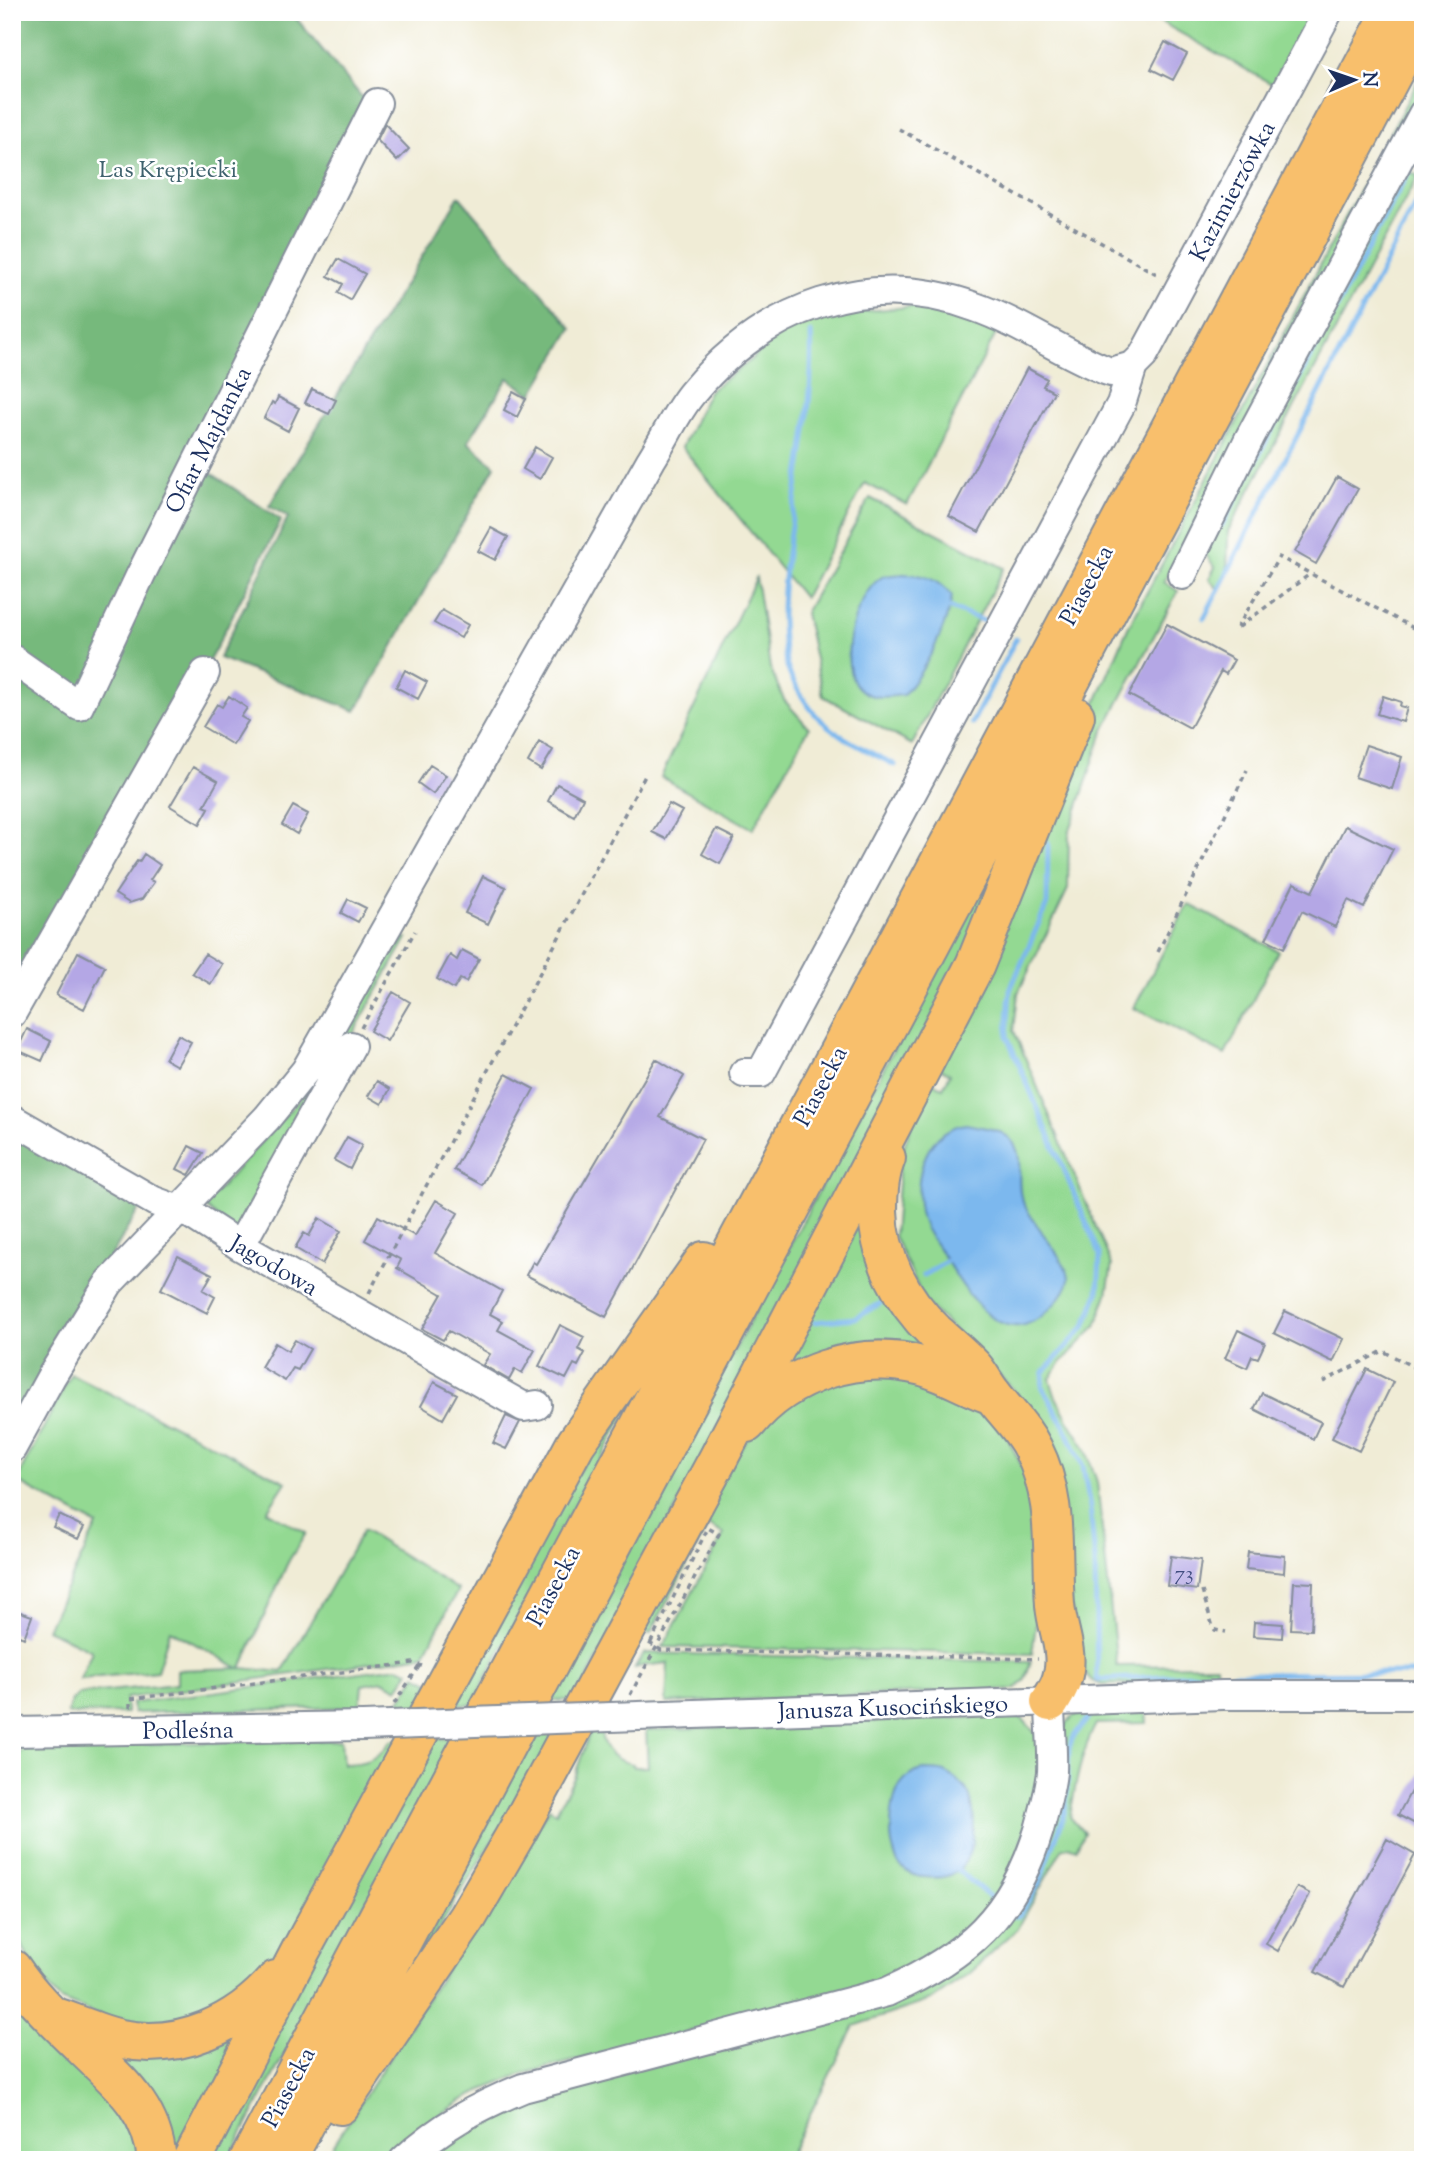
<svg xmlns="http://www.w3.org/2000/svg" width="1435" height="2172" viewBox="0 0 1435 2172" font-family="'Sorts Mill Goudy',serif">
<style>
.green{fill:#93d992;stroke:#578478;stroke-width:2}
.forest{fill:#76b97c;stroke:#48746d;stroke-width:2}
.water{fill:#7cb8ee;stroke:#4c74a6;stroke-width:2}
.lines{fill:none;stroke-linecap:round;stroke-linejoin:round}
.stream{stroke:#7cb8ee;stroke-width:5}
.building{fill:#b4a7e5}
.minor-casing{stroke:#868e9a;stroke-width:32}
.highway-casing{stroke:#868e9a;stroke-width:42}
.path{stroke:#868e9a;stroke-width:3.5;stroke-dasharray:5 5;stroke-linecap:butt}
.minor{stroke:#fff;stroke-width:28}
.highway{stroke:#f8bf6c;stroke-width:38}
.minor-bridge-casing{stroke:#868e9a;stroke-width:32;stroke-linecap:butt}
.path-bridge{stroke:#868e9a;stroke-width:3.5;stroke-dasharray:5 5;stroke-linecap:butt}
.minor-bridge{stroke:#fff;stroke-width:28}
.labels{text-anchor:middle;stroke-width:5;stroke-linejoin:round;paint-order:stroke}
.number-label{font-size:21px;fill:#414d80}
.park-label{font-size:24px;fill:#3f626e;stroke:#fff}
.street-label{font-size:24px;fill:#1b2f5e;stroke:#fff}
</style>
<rect width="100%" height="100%" fill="#fff"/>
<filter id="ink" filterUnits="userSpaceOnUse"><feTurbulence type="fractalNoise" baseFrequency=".0143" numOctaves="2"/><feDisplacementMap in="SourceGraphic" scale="14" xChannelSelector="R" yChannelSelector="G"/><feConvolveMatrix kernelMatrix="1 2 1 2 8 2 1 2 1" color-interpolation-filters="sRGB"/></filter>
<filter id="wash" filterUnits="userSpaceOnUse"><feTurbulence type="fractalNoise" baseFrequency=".00686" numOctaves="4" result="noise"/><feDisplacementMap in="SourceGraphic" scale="28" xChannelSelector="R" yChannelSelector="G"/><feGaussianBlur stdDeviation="1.57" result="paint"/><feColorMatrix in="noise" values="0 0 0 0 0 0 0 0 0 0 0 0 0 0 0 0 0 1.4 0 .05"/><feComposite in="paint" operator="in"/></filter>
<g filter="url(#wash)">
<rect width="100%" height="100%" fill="#f0ecd6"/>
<!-- green -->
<path class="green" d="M1143 12H1151L1161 18 1167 12H1309L1311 27 1278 84H1272Z
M1423 71V96L1164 582 1178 591 1103 732 1069 833 1068 889 1018 993 1014 1031 1112 1265 1107 1294 1096 1326 1059 1365 1050 1379 1055 1395 1068 1420 1085 1447 1097 1482 1117 1666 1216 1665 1217 1681 1102 1685 1090 1680 1081 1666 1041 1427 1013 1389 925 1302 894 1236 900 1158 913 1120 931 1081 943 1088 950 1074 938 1067 1128 628Z
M1403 168 1418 176 1228 531 1227 576 1219 590 1209 579 1215 567 1205 554Z
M918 306 959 313 998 330 907 505 865 483 804 598 682 447 709 391 746 364 776 337 815 316Z
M870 498 1004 568 912 745 823 696 805 613Z
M756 578 770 668 784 700 809 728 753 829 661 777Z
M1006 837 968 949 576 1700 549 1701Z
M1188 904 1278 951 1225 1055 1134 1008Z
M395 936 407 938 239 1236 204 1206 306 1092Z
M862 1202 952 1363 773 1380Z
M657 1353 472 1705H446L539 1531Z
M893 1371 971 1399 1006 1435 1031 1484 1038 1609 1032 1654 663 1647 724 1534 708 1525 650 1634 636 1628 728 1465 769 1412 811 1387Z
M71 1374 286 1482 267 1511 306 1533 288 1562 241 1668 282 1672 363 1530 458 1590 424 1655 126 1698V1713L67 1714 72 1700 79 1694 177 1684V1670L239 1668 170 1630 157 1671 80 1679 92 1651 47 1629 97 1525 16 1481Z
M644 1653 1031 1662 1024 1681 1016 1689 666 1703 668 1663 642 1666 635 1668Z
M398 1667 409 1671 398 1689 383 1681 362 1685 360 1707 133 1713 132 1703Z
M416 1675 430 1682 422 1707 396 1708Z
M1146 1711 1147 1723 1096 1724C1081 1752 1075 1786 1070 1817L1084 1833 1076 1849 1069 1846 1062 1849 1018 1928 970 1973 931 2000 854 2026 787 2160H422L509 2102 629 2069 984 1944 1066 1724 1073 1716 1088 1712Z
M1008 1716 1022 1718 1036 1734 1039 1745 1041 1775 1014 1866 984 1912 943 1949 882 1983 522 2074 471 2095 423 2126 384 2160H324L549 1808 556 1812 574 1778 590 1732H601C603 1751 615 1761 633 1764L634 1767H648L646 1730Z
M558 1734 384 2017 531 1735Z
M454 1738 228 2160H202L428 1739Z
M341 1740 343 1764C365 1764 377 1760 390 1741L403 1740 276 1968 199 2022 134 2029 60 2000 44 1982 28 1958 17 1933 12 1915V1764L18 1754 28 1746Z
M12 2005 39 2032 74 2060 120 2106 142 2160H12Z
M250 2025 178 2160 105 2052Z"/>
<!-- forest -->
<path class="forest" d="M12 12H291L371 108 196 463 281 520 215 650 12 1000Z
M459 196 572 328 532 395 508 378 468 442 495 466 356 711 219 658 288 517 269 506Z
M12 1128 142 1204 12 1424Z"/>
<!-- water -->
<path class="water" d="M903 574C926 575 936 578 952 596 946 629 926 670 903 695 893 696 880 699 870 695 829 682 854 593 882 577 887 575 897 575 903 574Z
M966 1124C980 1127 1001 1128 1011 1140 1025 1155 1016 1179 1021 1197 1028 1220 1070 1263 1069 1279 1068 1288 1062 1295 1056 1302 1049 1311 1038 1320 1027 1324 990 1338 958 1279 943 1255 936 1245 927 1234 923 1223 911 1187 921 1130 966 1124Z
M924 1770C930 1770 939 1770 945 1772 951 1775 962 1783 966 1789 978 1808 977 1854 958 1870 949 1879 935 1878 923 1877 910 1876 899 1868 895 1856 888 1836 889 1788 909 1776 913 1773 919 1771 924 1770Z"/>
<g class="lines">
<!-- stream -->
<path class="stream" d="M1415 160 1423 146
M811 333C814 396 802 457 792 519 785 566 777 614 786 662 789 679 809 710 822 721 843 740 870 752 895 765
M1222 525 1409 171
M950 608 984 621
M1204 618 1423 190
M972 723 1016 639
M1048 843 1047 904 1010 990 1007 1036 1100 1255 1098 1293 1085 1326 1044 1372 1042 1386 1067 1431 1083 1466 1090 1508 1095 1560 1097 1680 1213 1673
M924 1275 947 1261
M814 1322 855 1318 881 1303
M1232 1674 1423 1673
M958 1870 992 1899
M1013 1916H1019L1040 1882 1061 1824 1066 1806 1069 1748 1072 1739 1091 1714"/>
</g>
<g id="blocks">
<!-- building -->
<path class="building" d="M1165 42 1187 54 1173 80 1151 69Z
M385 124 409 149 397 161 377 140Z
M338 259 365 274 350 300 338 293 343 284 328 276Z
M1027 368 1047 379 1043 386 1054 392 979 532 949 516Z
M312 389 336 400 329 414 305 403Z
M513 392 526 399 517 417 504 410Z
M278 397 299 408 288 431 264 418 272 402 275 404Z
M535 447 552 457 540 479 523 469Z
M1337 477 1358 489 1316 564 1295 552Z
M491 528 508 537 495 560 478 551Z
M442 610 468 625 461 638 434 623Z
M1167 624 1234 660 1226 674 1221 671 1190 728 1129 695Z
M405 670 427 682 418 699 396 687Z
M229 696 247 708 241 717 248 721 233 745 203 727 217 704 222 707Z
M1383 696 1401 702 1400 706 1407 708 1403 722 1377 714Z
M539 742 553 750 541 770 528 762Z
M1366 745 1402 757 1392 789 1355 777Z
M430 765 446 775 433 794 418 783Z
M193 767 218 781 204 806 209 808 200 824 170 806Z
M557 784 583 798 574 816 548 801Z
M669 804 682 811 666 839 652 832Z
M293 806 308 814 297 834 282 825Z
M1345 826 1393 849 1364 908 1348 900 1335 927 1302 911 1284 948 1266 939 1294 883 1312 892Z
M716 829 734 838 720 864 702 854Z
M144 854 160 865 150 880 154 882 142 899 129 903 115 894 137 861 139 862Z
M483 876 506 887 488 924 465 913Z
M348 899 366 908 358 922 341 913Z
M462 950 479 959 466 982 460 979 454 989 437 979 450 955 457 960Z
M78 952 105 966 84 1009 56 995Z
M205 954 222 964 211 984 192 973Z
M393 992 410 1002 387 1041 370 1031Z
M27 1029 51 1041 42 1061 17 1050Z
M178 1035 191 1042 177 1066 165 1059Z
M656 1059 684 1076 660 1117 703 1139 606 1317 526 1275 533 1262 536 1264Z
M506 1074 534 1089 482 1185 454 1170Z
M377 1081 390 1089 382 1104 368 1096Z
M347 1137 362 1145 350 1169 334 1160Z
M189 1146 203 1153 189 1175 177 1169Z
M436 1200 458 1213 435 1253 502 1291 490 1314 503 1321 498 1330 535 1350 522 1373 515 1369 509 1380 483 1365 490 1354 449 1331 443 1340 422 1329 442 1294 397 1268 401 1260 365 1240 378 1216 415 1236Z
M319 1218 341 1231 322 1264 295 1248 304 1233 309 1236Z
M178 1256 212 1274 203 1290 215 1297 207 1313 161 1289Z
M1285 1311 1344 1339 1333 1362 1274 1333Z
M560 1325 584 1337 578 1349 585 1353 578 1366 574 1364 566 1379 539 1366Z
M1238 1330 1265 1343 1258 1358 1252 1356 1247 1368 1225 1358Z
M295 1340 310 1349 298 1370 293 1368 285 1381 261 1367 275 1343 288 1351Z
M1367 1369 1393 1382 1359 1451 1332 1438Z
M434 1382 457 1394 443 1419 421 1406Z
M1262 1393 1321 1422 1313 1439 1254 1409Z
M506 1416 520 1422 506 1449 493 1443Z
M59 1515 84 1527 78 1539 53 1527Z
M1248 1552 1285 1556 1284 1573 1246 1569Z
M1171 1556 1201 1560 1197 1590 1167 1586Z
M1294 1582 1313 1583 1311 1630 1291 1629Z
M12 1609 32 1616 24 1638 12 1633Z
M1254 1622 1283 1624 1282 1638 1253 1636Z
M1423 1769V1828L1398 1815Z
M1387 1839 1415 1855 1344 1987 1315 1972Z
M1297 1887 1310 1894 1278 1951 1266 1944Z"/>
</g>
</g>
<g filter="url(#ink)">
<use href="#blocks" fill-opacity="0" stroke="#868e9a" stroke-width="2"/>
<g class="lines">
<!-- minor casing -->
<g class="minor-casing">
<path id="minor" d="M1182 575 1250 437 1423 114
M12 659 79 706 141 574 377 103
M12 1013 205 673
M744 1073H761L1121 404 1133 366 1143 356 1149 345 1328 12
M12 1119 154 1201 192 1215 240 1246 524 1407 537 1405
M240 1246 351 1046
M12 1448 51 1377 109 1283 267 1118 306 1070 651 460C665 438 676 412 693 392 765 306 868 268 975 307 1021 323 1060 352 1105 370L1111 372 1133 366
M666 1715 1223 1695H1423
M12 1732 363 1726
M404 2160C441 2126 477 2107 523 2088L887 1992C967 1956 1013 1916 1039 1830 1044 1811 1050 1791 1052 1772 1053 1749 1050 1725 1050 1702"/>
</g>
<!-- highway casing -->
<g class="highway-casing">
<path id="highway" d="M886 1158C879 1175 878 1192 878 1210 879 1257 901 1299 935 1332 948 1344 962 1355 974 1368 981 1376 985 1386 992 1394 1006 1413 1023 1428 1033 1449 1059 1501 1051 1550 1055 1605 1057 1630 1070 1653 1062 1678 1060 1687 1054 1695 1050 1702
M747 1423C787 1373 859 1349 922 1366 944 1372 965 1385 987 1393
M12 1969C32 1999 60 2024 85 2049 120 2083 152 2108 157 2160
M53 2016C75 2023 98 2034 121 2039 180 2051 238 2024 276 1980
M340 2105 467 1918 517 1832 718 1459 975 965 1075 716
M192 2160 300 1952 576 1443 704 1261
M249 2160 1392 12
M286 2160 1423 16"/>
</g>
<!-- path -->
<path class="path" d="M899 129 1160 276
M1239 627 1310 574
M1237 628 1279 557 1423 633
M1158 952 1247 770
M361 1028 415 931
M369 1293 646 774
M1323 1382 1383 1351 1423 1372
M1202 1591 1213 1627 1215 1630 1226 1632
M649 1643 661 1650 1038 1659
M394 1704 420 1665
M130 1708V1699L413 1663 422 1666"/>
<!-- minor -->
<use href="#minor" class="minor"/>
<!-- highway -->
<use href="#highway" class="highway"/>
<!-- minor-bridge casing -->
<g class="minor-bridge-casing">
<path id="minor-bridge" d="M363 1726 666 1715"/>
</g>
<!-- path-bridge -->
<path class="path-bridge" d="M630 1695 719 1534 708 1528 650 1644"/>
<!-- minor-bridge -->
<use href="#minor-bridge" class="minor-bridge"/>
</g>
</g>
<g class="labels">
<!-- number labels -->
<g class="number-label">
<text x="1184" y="1580">73</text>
</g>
<!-- park labels -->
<g class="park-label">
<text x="168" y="177">Las Krępiecki</text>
</g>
<!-- street labels -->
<g class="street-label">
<text transform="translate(1232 191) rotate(-62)" y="8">Kazimierzówka</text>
<text transform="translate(208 440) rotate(-63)" y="8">Ofiar Majdanka</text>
<text transform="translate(1086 585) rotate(-62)" y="8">Piasecka</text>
<text transform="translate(820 1086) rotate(-62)" y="8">Piasecka</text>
<text transform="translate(274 1265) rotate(30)" y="8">Jagodowa</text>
<text transform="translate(553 1586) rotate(-62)" y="8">Piasecka</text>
<text transform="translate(893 1707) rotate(-2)" y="8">Janusza Kusocińskiego</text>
<text transform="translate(188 1730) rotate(-1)" y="8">Podleśna</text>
<text transform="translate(288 2087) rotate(-62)" y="8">Piasecka</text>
</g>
</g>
<!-- margin -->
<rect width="1435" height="2172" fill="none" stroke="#fff" stroke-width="42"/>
<!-- north arrow -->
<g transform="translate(1354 80) rotate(88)" stroke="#ffffff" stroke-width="5" paint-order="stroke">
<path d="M0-5L12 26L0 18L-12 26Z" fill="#1b2f5e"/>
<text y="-10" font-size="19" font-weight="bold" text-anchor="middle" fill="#1b2f5e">N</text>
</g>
</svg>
